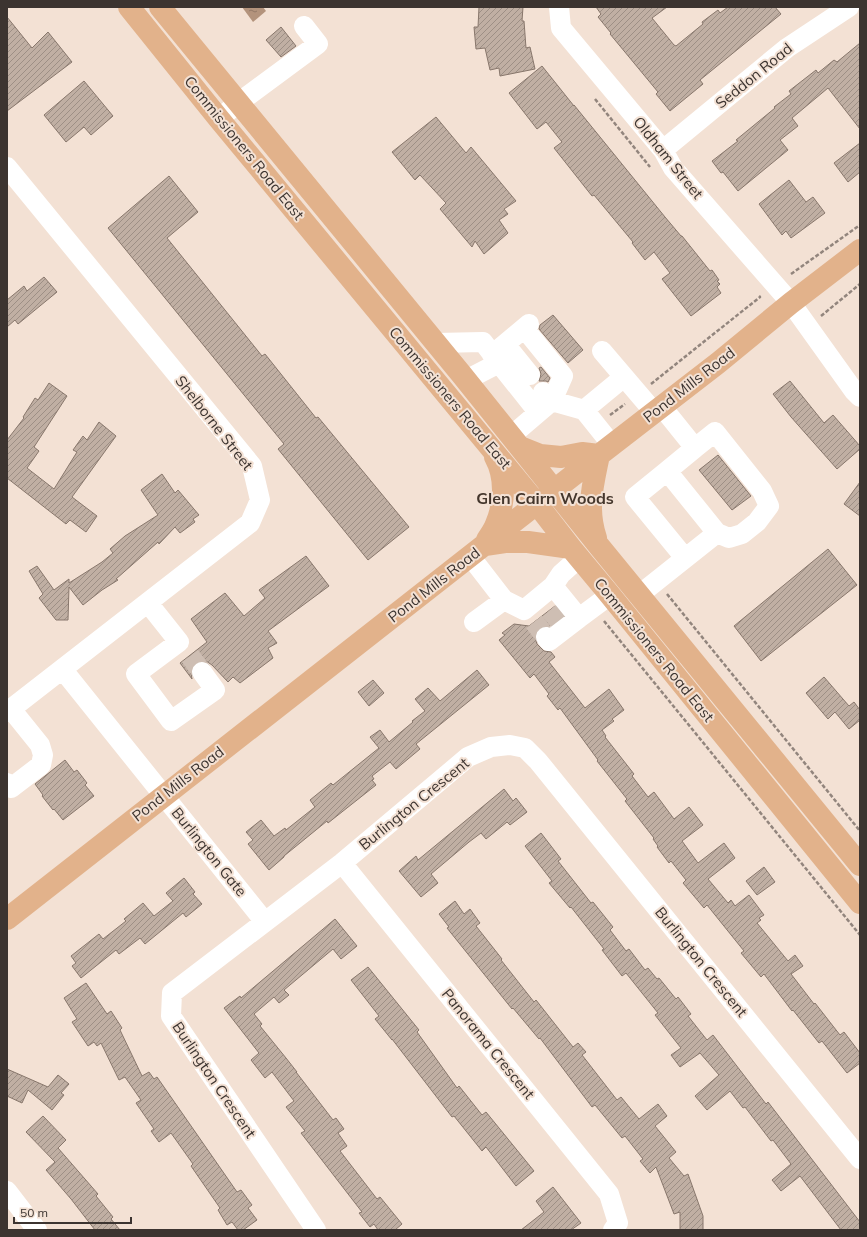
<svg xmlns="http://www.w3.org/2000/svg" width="867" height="1237" viewBox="0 0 867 1237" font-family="Mulish,sans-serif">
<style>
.water{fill:url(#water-ripples)}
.building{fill:url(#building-hatch);stroke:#88776c}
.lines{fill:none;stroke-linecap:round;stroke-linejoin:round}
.minor-tunnel{stroke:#cebeb3;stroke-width:20;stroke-dasharray:20 10;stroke-linecap:butt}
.path{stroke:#92857d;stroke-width:2.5;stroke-dasharray:4 2;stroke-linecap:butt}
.minor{stroke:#fff;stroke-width:20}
.major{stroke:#e2b28b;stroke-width:22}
.labels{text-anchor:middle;stroke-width:4;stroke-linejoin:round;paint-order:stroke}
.street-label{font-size:15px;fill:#3c3430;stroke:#f3e1d4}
.neighbourhood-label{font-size:16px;font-weight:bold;fill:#44362c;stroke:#f3e1d4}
</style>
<defs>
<pattern id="water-ripples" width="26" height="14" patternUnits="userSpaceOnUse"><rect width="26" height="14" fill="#b3937c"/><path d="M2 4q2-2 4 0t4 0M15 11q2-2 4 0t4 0" fill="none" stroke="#937966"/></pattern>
<pattern id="building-hatch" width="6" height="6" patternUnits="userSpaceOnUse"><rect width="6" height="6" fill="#c0afa3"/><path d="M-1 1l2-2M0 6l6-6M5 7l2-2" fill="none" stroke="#9d8f85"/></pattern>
</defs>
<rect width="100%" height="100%" fill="#f3e1d4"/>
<!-- water -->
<path class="water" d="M242 7H263L266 11 253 22Z"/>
<!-- building -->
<path class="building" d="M479 7H523L522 21H524L526 48 530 47 535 69 500 76 499 68 490 70 485 48 476 49 474 27H478Z
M596 7H667L652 18 674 45 676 46 703 24 702 22 718 10 720 13 728 7H775L781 14 700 80 703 84 670 111 656 94 658 92 610 34 611 33 598 17 601 14Z
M7 17 32 48 48 32 72 62 7 111Z
M281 27 296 46 281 57 266 40Z
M860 43V129L828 88 792 118 798 126 780 140 788 150 738 191 723 172 721 173 712 161 738 141 736 140 775 108 774 107 791 94 789 91 816 70 818 73 834 60 837 62Z
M542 66 574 106V105L665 217 681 236H682L710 271 712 270 719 280 717 281 720 284 717 287 721 293 691 316 662 279 670 273 654 252 645 260 632 243 633 242 594 195 592 196 554 148 562 142 546 122 537 129 509 93Z
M84 81 113 116 91 135 84 127 66 142 44 115Z
M436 117 466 153 471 147 516 201 504 209 508 214 499 220 508 233 484 254 475 241 472 247 440 209 446 203 420 175 415 180 392 152Z
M860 143V172L848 182 834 163Z
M169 176 198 212 167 238 262 356 265 354 316 418 318 417 409 527 368 560 278 449 284 444 108 228Z
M789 180 806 202 813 197 825 213 791 238 786 231 782 235 759 204Z
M44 277 57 292 18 324 15 320 7 327V300L24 286 27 291Z
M553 315 583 350 568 363 539 329 540 325Z
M541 367 550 378 548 382 546 381H539L541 374 539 368Z
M790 381 824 423 833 415 860 446V449L837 469 791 417 773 394Z
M49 383 67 396 34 447 39 451 27 468 54 489 77 452 73 450 83 436 87 440 99 422 116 436 72 497 97 516 86 532 70 520 66 524 7 478V440L24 418 23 417 35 398 38 400Z
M718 455 751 496 732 510 699 470Z
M162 474 175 493 178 490 199 515 193 519 195 522 180 533 175 527 159 544 158 542 116 579 118 580 102 590 83 605 69 587 68 620H56L39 598 43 594 29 571 37 566 54 590 69 579V583L102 562 113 553 110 549 125 536 158 515 141 490Z
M860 482V516L844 504Z
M828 549 857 585 761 661 734 626Z
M306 556 329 586 268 631 277 643 268 648 273 658 240 683 233 677 228 682 212 665 206 661H200L195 663 191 668V673L192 679 180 663 207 642 191 619 225 593 244 616 265 598 259 590Z
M555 606 563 616 549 626H544L539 628 536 632 535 638 537 644 544 651 551 652 555 657 549 662 585 708 609 689 624 710 612 719 614 721 602 730 606 736 605 737 634 774 632 776 648 797 654 792 674 819 689 807 703 825 682 841 698 863 724 843 735 858 708 879 728 903 731 900 735 906 749 895 764 915 759 918 761 920 757 923 788 961 795 955 803 966 791 974 814 1004 815 1003 840 1035 844 1032 860 1053V1063L847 1073 822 1041 819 1043 793 1010 792 1011 764 974 761 977 741 953 744 951 707 905 704 908 683 883 686 880 671 861 669 863 657 847 658 846 653 839 654 838 625 801 627 799 597 761 598 760 560 708 558 710 547 696 549 694 534 674 530 678 499 640 505 635 502 633 514 624 529 626Z
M477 670 489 685 416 744 420 749 396 769 390 762 372 776 374 779 372 780 376 785 328 823 327 821 284 856V857L269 870 248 844 253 840 246 832 261 820 274 836 285 828 286 830 315 807 310 800 331 783 333 785 379 748 370 737 380 730 389 742 413 722 412 721 425 711 415 699 428 688 440 701Z
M824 677 849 706 854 702 860 710V720L849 729 835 712 828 719 806 693Z
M373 680 384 693 369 706 358 692Z
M65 760 74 772 77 770 87 783 85 785 94 796 63 820 54 809 53 810 42 796 43 795 35 784Z
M504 789 513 801 516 798 527 812 510 825 507 822 486 839 481 833 469 842 431 874 438 883 421 897 399 871 416 856 418 860Z
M541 833 561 859 558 861 591 903 593 902 613 927 610 930 626 951 629 949 645 970 648 968 657 979 659 978 676 999 678 997 691 1014 688 1016 707 1040 713 1035 766 1104 768 1102 860 1222V1230H841L800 1176 781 1191 772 1180 791 1164 773 1140 771 1141 745 1107 743 1108 730 1091 707 1110 695 1096 719 1075 700 1053 680 1067 671 1055 681 1048 655 1015 658 1013 626 973 622 976 602 950 604 949 571 907 570 908 549 883 552 881 525 846Z
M764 867 775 882 757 895 746 881Z
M184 878 195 892 193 894 202 904 186 917 183 913 145 944 140 938 119 954 116 950 81 978 72 966 76 963 71 956 99 934 103 939 126 921 124 919 143 903 154 916 173 901 166 893Z
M455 901 464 914 470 909 480 923 476 926 502 959 501 960 534 1002 536 1000 573 1047 578 1043 586 1052 582 1055 617 1100 621 1097 639 1119 658 1104 667 1116 655 1126 676 1152 669 1158 684 1176 688 1174 703 1216V1230H680V1212L674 1214 656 1167 650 1173 640 1161 643 1159 625 1136 622 1138 595 1105 592 1107 540 1038 539 1039 513 1008 512 1009 447 928 449 927 439 914Z
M335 919 357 946 341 959 333 949 284 990 289 995 279 1003 274 997 254 1014 262 1024 260 1026 286 1058 297 1072H296L333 1120 336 1118 344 1129 338 1133 347 1146 340 1151 377 1199 380 1197 402 1224 395 1230H378L374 1224 370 1227 359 1213 362 1212 301 1133 305 1131 286 1107 294 1101 272 1072 265 1078 251 1060 259 1053 224 1008 240 996 241 998Z
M368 967 419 1030 417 1032 457 1088 459 1086 482 1115 486 1112 534 1171 516 1186 486 1147 482 1151 454 1116 452 1117 392 1039V1040L375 1019 379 1016 351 980Z
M86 983 107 1014 111 1011 122 1028 120 1030 142 1076 149 1072 154 1079 157 1077 237 1192 241 1190 252 1205 248 1208 257 1220 243 1230H238L232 1222 227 1225 218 1210 220 1208 191 1166 193 1164 171 1133 159 1142 151 1131 154 1129 136 1103 141 1100 125 1077 119 1080 101 1043 97 1046 94 1042 88 1046 72 1022 77 1019 64 998Z
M7 1069 48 1087 58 1075 69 1084 61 1093 64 1095 52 1110 28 1090 22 1103 7 1096Z
M43 1116 66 1140 58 1148 98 1194 96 1196 113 1217 111 1219 120 1230H95L71 1199 46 1170 55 1162 26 1132Z
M553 1187 581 1223 571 1230H521L544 1212 536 1201Z"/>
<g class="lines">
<!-- minor-tunnel -->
<path class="minor-tunnel" d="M550 610 562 624
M534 622 546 637
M190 656 202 672"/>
<!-- path -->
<path class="path" d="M595 99 650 167
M791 274 860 225
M821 316 860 284
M651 384 760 297 759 296
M610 415 625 404
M667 594 860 831
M604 621 860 935"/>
<!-- minor -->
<path class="minor" d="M559 7 561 28 663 150 673 168 791 303 854 391 860 397
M219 119 238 103 318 44 304 26
M663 150 787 48 849 7
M7 167 252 466 260 500 250 523 7 712
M524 328 563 376 552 401 543 392
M436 343 483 342 499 363
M505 344 530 375
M602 351 654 412
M492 355 529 324
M466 380 499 363 538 412
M584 410 624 377
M511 436 552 401 584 410 612 445
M695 448 715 432 762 491 769 506 757 522 742 534 729 538 717 533
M667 471 635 497 685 558
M470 556 504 600 524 610 553 586 561 574 579 558
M553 586 579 618 610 595
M639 595 717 533 667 471 695 448 662 407
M148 603 179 642 136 674 171 721 215 690 202 672
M474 622 504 600
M546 637 549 641 579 618
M63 670 265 922
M7 783 11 788 41 765 43 755 40 745 11 709
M342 863 609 1194 618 1223 613 1230
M7 1191 37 1230
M316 1230 171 1016 172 993 342 863 468 757 491 747 510 745 525 748 538 761 860 1159"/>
<!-- major -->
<path class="major" d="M129 7 219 119 537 504 571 548 610 595 860 903
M160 7 462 375 599 546 860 865
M520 447 540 455 561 457 582 453 599 455
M596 538C586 508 593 485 599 455
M487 540C490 535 494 530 496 524 505 503 506 477 495 457
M485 545 505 542H528L571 548
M7 919 599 455 718 363 791 303 860 250"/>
</g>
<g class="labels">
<!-- street labels -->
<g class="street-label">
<text transform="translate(754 76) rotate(-39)" y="5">Seddon Road</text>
<text transform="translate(244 148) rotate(51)" y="5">Commissioners Road East</text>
<text transform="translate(668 158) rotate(51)" y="5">Oldham Street</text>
<text transform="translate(689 385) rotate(-38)" y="5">Pond Mills Road</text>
<text transform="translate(450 398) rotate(50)" y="5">Commissioners Road East</text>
<text transform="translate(214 423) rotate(52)" y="5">Shelborne Street</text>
<text transform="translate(434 585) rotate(-38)" y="5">Pond Mills Road</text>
<text transform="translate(654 650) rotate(51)" y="5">Commissioners Road East</text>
<text transform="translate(178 784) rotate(-38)" y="5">Pond Mills Road</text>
<text transform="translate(414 804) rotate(-39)" y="5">Burlington Crescent</text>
<text transform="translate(209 852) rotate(51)" y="5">Burlington Gate</text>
<text transform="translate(701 962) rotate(51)" y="5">Burlington Crescent</text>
<text transform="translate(488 1044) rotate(51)" y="5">Panorama Crescent</text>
<text transform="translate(214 1080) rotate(56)" y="5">Burlington Crescent</text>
</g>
<!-- neighbourhood labels -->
<g class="neighbourhood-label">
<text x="545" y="504">Glen Cairn Woods</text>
</g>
</g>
<!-- border -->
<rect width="867" height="1237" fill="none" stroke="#3c3430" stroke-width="16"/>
<!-- scale -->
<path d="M14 1217v6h117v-6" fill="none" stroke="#3c3430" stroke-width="2"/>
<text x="20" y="1217" font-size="12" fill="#3c3430" stroke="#f3e1d4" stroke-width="3" paint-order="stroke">50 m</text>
</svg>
